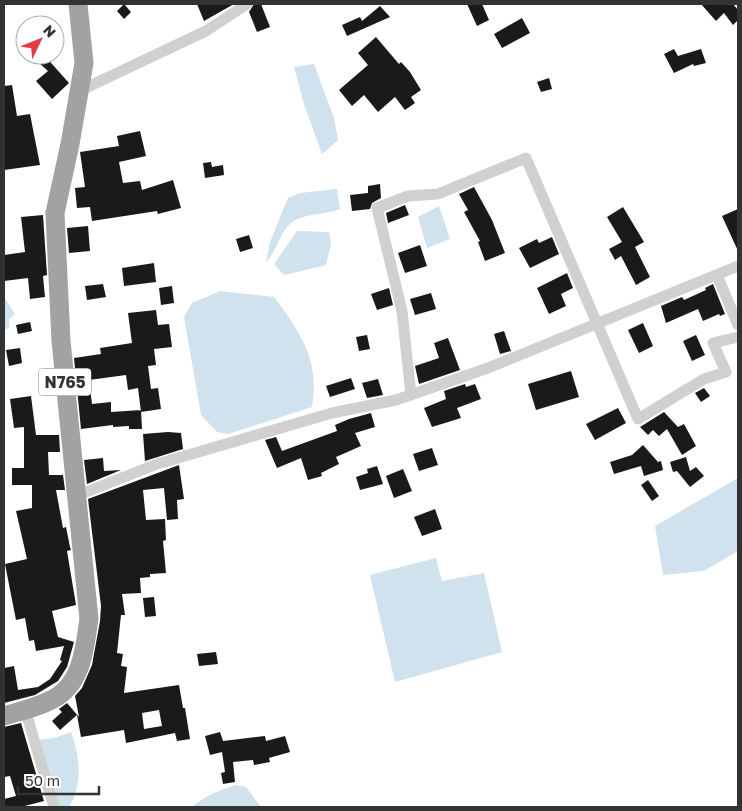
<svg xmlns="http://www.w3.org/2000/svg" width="742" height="811" viewBox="0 0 742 811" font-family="'Golos Text',sans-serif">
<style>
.water{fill:#cfe2ee}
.building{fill:#1a1a1a;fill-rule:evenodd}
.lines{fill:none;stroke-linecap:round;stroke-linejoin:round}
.minor{stroke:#d0d0d0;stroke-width:11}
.trunk{stroke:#a2a2a2;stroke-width:19}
.labels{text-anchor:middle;stroke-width:5;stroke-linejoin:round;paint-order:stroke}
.shield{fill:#fff;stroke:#707070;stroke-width:1}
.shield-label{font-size:16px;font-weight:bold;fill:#333}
</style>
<rect width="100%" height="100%" fill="#fff"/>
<!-- water -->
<path class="water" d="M314 64 334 118 338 140 322 154 304 104 294 67Z
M337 189 340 209C325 215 304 213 291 223 280 232 277 251 266 262L270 242 288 198 300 193Z
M439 206 450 239 427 248 418 217Z
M297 231 329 232 331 244 326 265 284 275 274 264Z
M220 291 274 297C301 333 320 361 312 407L228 434 217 432 201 415 184 317 192 303Z
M4 297 15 314 9 319V328L4 330Z
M738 478V551L704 571 663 575 655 526Z
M436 558 442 581 484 573 502 652 395 682 370 575Z
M71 732C80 756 83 784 69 807H56L37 740 55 738Z
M236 785 246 787 261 807H192C205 796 219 790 236 785Z"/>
<!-- building -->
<path class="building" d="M124 4 131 12 124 19 117 11Z
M197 4H234L204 21Z
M254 4H261L270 27 257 32 249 12Z
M467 4H482L489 20 477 26Z
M701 4H733L738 10V20L733 25 724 13 716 21Z
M380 6 390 17 347 36 342 25 360 17 362 21Z
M522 18 530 33 502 48 494 34Z
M376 37 399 64 401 62 410 72 421 90 411 97 415 103 405 110 395 97 378 112 364 95 352 106 339 90 368 65 358 53Z
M674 49 678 56 701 49 706 63 694 66 693 64 674 73 664 54Z
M30 55H44L69 83 52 99 36 81 48 71Z
M549 78 552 89 541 92 537 82Z
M12 85 17 116 30 114 40 165 4 170V86Z
M140 131 146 156 119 162 123 183 140 181 142 190 173 180 181 208 158 214 157 211 92 221 90 207 77 208 75 188 85 187 80 152 119 146 117 136Z
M211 162 212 167 223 165 224 175 205 178 203 163Z
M380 184 381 198 372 203 370 209 352 211 350 195 368 193V186Z
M474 187 492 220 505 253 485 261 478 242 480 241 464 212 468 210 459 194Z
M405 205 409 215 388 223 386 213Z
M623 207 644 242 635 247 650 277 636 285 621 256 615 260 609 249 622 242 607 217Z
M738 209V251L722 216Z
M43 215 47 275 43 276 45 297 30 299 28 278 4 281V255L25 252 21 217Z
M88 226 90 251 69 253 67 228Z
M249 235 253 248 240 252 236 239Z
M552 237 559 254 530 268 519 248 537 239 539 243Z
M420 245 427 266 405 273 398 253Z
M154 263 156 282 124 286 122 268Z
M567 273 573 288 561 294 566 306 549 314 537 288Z
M103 284 106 297 87 300 85 286Z
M713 284 725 314 720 316 719 314 703 321 698 309 666 323 661 306 682 297 684 300 706 290 705 288Z
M172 286 174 303 161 305 159 288Z
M389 288 393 305 377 310 371 294Z
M431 293 436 309 415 315 410 299Z
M156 310 158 325 169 324 172 347 154 349 156 365 148 366 151 389 158 388 161 409 141 412 138 388 128 390 126 375 89 380 92 404 111 402V412L141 410 142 429H129V426L113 427V425L81 429 74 358 101 354 100 348 132 343 128 313Z
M30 322 32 331 18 334 16 325Z
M643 323 653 346 639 353 628 330Z
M504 331 511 351 500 354 494 334Z
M367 335 370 349 359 351 356 337Z
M696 335 705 355 692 361 683 341Z
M448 338 460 370 419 384 415 366 439 358 434 343Z
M20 348 22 363 9 366 6 350Z
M571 371 579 397 536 410 528 384Z
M351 378 355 389 330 397 326 386Z
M378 379 383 395 367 398 362 383Z
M465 384 466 387 475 384 481 399 457 408 461 418 432 427 424 408 446 399 444 391Z
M704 388 710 396 701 402 695 393Z
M31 396 36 435H59L60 452H48L49 475H63L65 490H56L63 528 66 527 70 547 71 550 67 551 76 605 52 611 58 637 74 642 67 667 58 681 35 695 4 703V668L14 666 18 690 38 687 50 679 62 661 60 660 64 646 36 651 34 640 29 641 25 618 16 620 5 564 27 559 16 511 32 508V485H12V468H24V427L14 428 10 399Z
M618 408 626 423 595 440 586 424Z
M664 412 678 427 684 424 696 446 682 455 667 429 659 436 653 430 648 435 640 427Z
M371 413 375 427 355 433 361 446 336 457 339 464 321 473 322 476 308 480 301 458 277 468 265 440 276 437 282 451 337 431 335 425 349 419Z
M168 432 181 433 183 449 145 461 143 434Z
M643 445 658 462 661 461 663 470 644 476 641 466 614 474 610 462 632 455Z
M432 448 438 465 419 471 413 454Z
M686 457 690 471 696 467 704 476 690 487 677 471 673 472 670 462Z
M103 458 104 471 121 470 87 484 84 460Z
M179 465 184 499 177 500 178 519 167 520 164 488 143 490 146 520 165 519 166 540 163 541 166 573 150 574V577L140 578 141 593 122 594 125 615H121L117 653 123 654 121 666 127 667 124 693 179 685 183 708H185L190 739 177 741 175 733 126 743 124 730 81 737 77 715 60 730 52 721 62 712 59 709 67 703 79 717 75 696 82 688 92 665 100 621 101 606 88 499ZM159 710 162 726 144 729 142 713Z
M377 466 383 484 360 490 356 477 368 473 367 469Z
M403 469 412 491 394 498 386 476Z
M648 480 659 496 652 501 641 485Z
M435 509 442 529 422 536 414 517Z
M154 597 156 616 145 617 143 598Z
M216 652 218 664 199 666 197 654Z
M21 723 44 801 21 807H4V799L16 796 10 776 4 777V727Z
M220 732 223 741 265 736 266 741 285 736 290 752 269 758 270 762 254 765 253 760 233 762 235 782 223 784 221 773 225 772 222 752 210 755 205 736Z"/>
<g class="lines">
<!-- minor -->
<path class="minor" d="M79 91 206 31 247 4
M717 275 738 325
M411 395 402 311 377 208 408 196 438 194 526 158 638 419 704 379 726 372 713 343 738 337
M76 496 157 464 332 413 396 400 488 368 738 266
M25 709 54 807"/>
<!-- trunk -->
<path class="trunk" d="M4 716C21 711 43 706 58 696 83 680 85 644 89 619L61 341 55 213 70 144 84 63 78 4"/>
</g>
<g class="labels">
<!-- shield labels -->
<rect class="shield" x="39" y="368.5" width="52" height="27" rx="4"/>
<g class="shield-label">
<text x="65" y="388">N765</text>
</g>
</g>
<!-- border -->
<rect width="742" height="811" fill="none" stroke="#333333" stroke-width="10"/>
<!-- north arrow -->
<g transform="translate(40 40) rotate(47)"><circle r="24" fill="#ffffff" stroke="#adadad"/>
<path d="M0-4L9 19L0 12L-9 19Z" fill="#e63946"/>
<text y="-8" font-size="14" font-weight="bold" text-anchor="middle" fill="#333333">N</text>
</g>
<!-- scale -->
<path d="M18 786v8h81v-8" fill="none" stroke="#333333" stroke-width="2.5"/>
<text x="25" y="786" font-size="15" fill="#333333" stroke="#ffffff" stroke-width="4" paint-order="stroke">50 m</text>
</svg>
